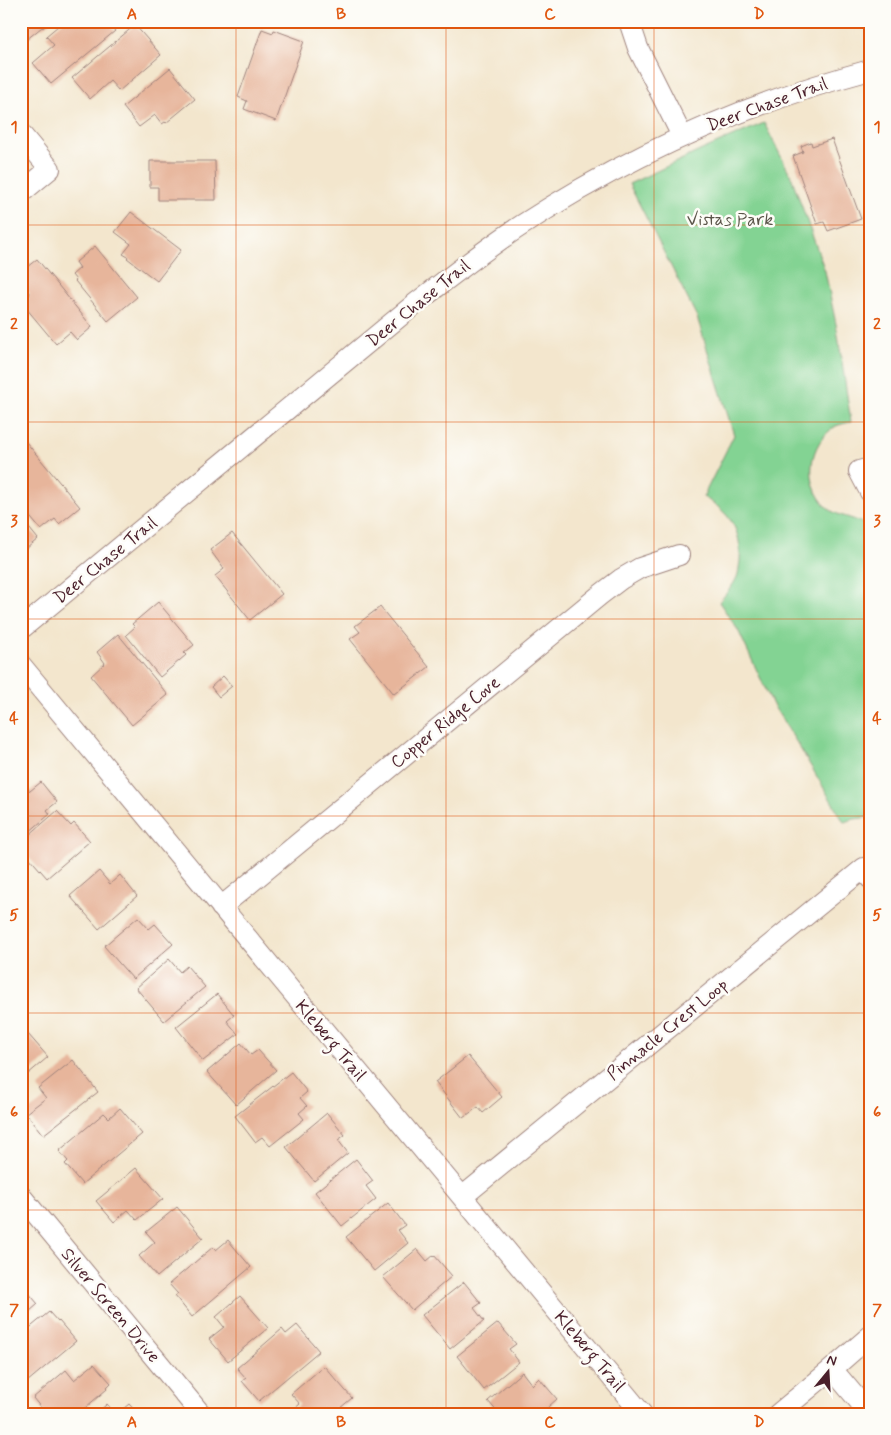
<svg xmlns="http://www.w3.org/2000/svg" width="891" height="1435" viewBox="0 0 891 1435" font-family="Mynerve,sans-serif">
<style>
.green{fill:#83d393;stroke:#66795f}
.building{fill:#e7b59b}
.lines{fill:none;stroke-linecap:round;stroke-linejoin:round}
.minor-casing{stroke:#9e827c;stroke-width:22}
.minor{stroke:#fff;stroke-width:20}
.grid{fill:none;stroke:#e0560e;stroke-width:1;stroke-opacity:0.55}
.labels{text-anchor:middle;stroke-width:5;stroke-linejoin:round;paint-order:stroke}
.street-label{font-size:18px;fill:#4a1f2b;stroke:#fdfcf7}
.park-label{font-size:18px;fill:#5b554a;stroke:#fdfcf7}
.neatline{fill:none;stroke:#e0560e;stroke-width:2}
.grid-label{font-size:16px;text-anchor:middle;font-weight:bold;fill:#e0560e}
</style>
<rect width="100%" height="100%" fill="#fdfcf7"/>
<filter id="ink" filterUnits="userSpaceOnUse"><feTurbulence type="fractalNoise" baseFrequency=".02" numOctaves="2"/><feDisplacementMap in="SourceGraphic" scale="10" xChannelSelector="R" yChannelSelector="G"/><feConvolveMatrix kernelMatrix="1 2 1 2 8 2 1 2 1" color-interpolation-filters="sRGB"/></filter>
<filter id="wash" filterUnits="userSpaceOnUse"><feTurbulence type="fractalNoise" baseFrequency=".0096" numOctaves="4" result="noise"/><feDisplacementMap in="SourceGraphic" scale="20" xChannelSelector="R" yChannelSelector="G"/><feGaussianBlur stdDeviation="1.12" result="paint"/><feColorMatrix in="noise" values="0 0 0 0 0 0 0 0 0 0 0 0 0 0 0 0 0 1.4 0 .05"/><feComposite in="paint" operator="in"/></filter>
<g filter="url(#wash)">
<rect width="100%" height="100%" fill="#f3e6cd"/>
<!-- green -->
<path class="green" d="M764 123 791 176 825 271 837 329 851 422C846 423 841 424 836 426 808 443 803 484 827 507 836 516 847 516 858 521 863 523 866 527 870 531V817L854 819 844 822 797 743 773 705 738 630 719 602C725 595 733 586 737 577 739 572 739 566 740 561 742 530 729 511 703 497L734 435 697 317 629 184 704 149Z"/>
<g id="blocks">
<!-- building -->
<path class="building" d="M21 21H51L43 28 42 27 21 44Z
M64 21H107L115 31 51 84 33 63 54 45 46 36Z
M135 25 161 55 119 91 110 81 90 99 72 78Z
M262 29 273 33 274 30 304 41 276 121 244 109 247 101 238 97Z
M170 68 195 99 166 123 165 122 162 124 155 115 139 127 123 107Z
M832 139 861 219 828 231 824 222 817 224 793 156 803 152 801 146 811 142 812 146Z
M150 161H215L216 200H158V187H150Z
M131 212 181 250 157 281 127 258 128 257 123 254 131 244 115 232Z
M95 246 137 297 108 321 75 281 76 280 72 275 80 268 76 262Z
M37 259 92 327 77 340 70 332 56 344 21 302 30 294 21 283V272Z
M26 442 80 507 59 524 55 519 41 530 21 506V445Z
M21 518 38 539 21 553Z
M232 533 282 594 250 620 215 576 224 569 210 550Z
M158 602 194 645 184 653 186 655 160 677 126 635 135 627 132 624Z
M380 607 429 667 394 694 350 639 360 632 355 626Z
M118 634 168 695 132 725 91 676 105 663 97 652Z
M223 676 232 686 219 697 211 687Z
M21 781 30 791 41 782 57 802 47 810 50 814 21 839Z
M57 811 71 826 74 823 90 841 47 878 21 848V842Z
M99 871 110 884 120 875 137 896 99 929 70 896Z
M138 917 149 929 155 924 173 944 133 979 104 946Z
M169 959 180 972 187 966 205 987 164 1021 136 988Z
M217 994 234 1015 227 1021 238 1034 203 1061 176 1027Z
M21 1026 48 1057 21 1080Z
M241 1043 251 1055 258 1050 276 1070 236 1105 207 1072Z
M468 1056 502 1097 483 1113 478 1107 463 1118 435 1082Z
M73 1060 98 1092 43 1135 26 1113 46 1098 38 1088Z
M291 1072 307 1092 300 1098 307 1106 299 1113 304 1119 270 1146 262 1137 255 1142 235 1116Z
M120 1108 142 1134 82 1184 65 1164 68 1161 59 1151 104 1113 109 1118Z
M327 1113 345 1135 338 1140 348 1153 314 1181 286 1147Z
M356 1159 373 1181 366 1186 376 1199 342 1226 315 1192Z
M136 1168 163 1199 137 1220 128 1210 114 1222 96 1201Z
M388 1203 405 1225 398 1230 408 1243 374 1271 346 1237Z
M177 1207 203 1238 157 1277 139 1256 155 1242 146 1232Z
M228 1240 251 1267 192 1317 175 1296 178 1294 169 1284 213 1247 216 1250Z
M417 1249 427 1261 434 1255 452 1276 412 1310 383 1277Z
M464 1282 481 1303 474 1308 484 1321 450 1349 422 1315Z
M21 1284 38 1304 21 1319Z
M240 1296 268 1328 228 1361 209 1339 224 1327 216 1317Z
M49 1312 58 1322 59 1321 76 1341 21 1387V1335Z
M498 1323 516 1344 509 1349 519 1362 484 1390 457 1356Z
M297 1325 319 1351 259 1401 242 1381 246 1378 237 1368 282 1329 286 1334Z
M94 1364 111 1383 106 1388 107 1389 78 1414H46L33 1398 66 1370 74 1380Z
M324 1366 352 1398 333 1414H288L300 1404 291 1394Z
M522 1372 532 1385 539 1378 557 1399 540 1414H499L488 1401Z
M107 1404 116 1414H96Z
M129 1404 138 1414H117Z"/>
</g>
</g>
<g filter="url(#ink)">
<use href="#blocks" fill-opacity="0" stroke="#9e827c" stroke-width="1"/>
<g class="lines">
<!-- minor casing -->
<g class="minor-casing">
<path id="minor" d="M629 21 638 48 682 136
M21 134 50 169 21 193
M870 468 859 471 870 492
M21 629 416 303C450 277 485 249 522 225 629 155 747 103 870 70
M21 665 642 1414
M221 907 600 595 621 579 640 568 679 555
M21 1196 201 1414
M462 1197 864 868 870 878
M832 1369 870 1414
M778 1414 832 1369 870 1336"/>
</g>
<!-- minor -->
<use href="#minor" class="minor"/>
</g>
</g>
<!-- grid -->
<path class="grid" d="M236 21V1414M446 21V1414M654 21V1414M21 225H870M21 422H870M21 619H870M21 816H870M21 1013H870M21 1210H870"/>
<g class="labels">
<!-- street labels -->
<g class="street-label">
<text transform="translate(767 104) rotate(-20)" y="6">Deer Chase Trail</text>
<text transform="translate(418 303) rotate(-39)" y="6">Deer Chase Trail</text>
<text transform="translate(105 560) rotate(-39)" y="6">Deer Chase Trail</text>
<text transform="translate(445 722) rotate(-39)" y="6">Copper Ridge Cove</text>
<text transform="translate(667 1029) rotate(-39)" y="6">Pinnacle Crest Loop</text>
<text transform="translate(331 1040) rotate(50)" y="6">Kleberg Trail</text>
<text transform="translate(111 1305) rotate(50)" y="6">Silver Screen Drive</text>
<text transform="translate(590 1351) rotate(50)" y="6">Kleberg Trail</text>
</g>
<!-- park labels -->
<g class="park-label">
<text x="730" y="225">Vistas Park</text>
</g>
</g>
<!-- margin -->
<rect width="891" height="1435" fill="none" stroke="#fdfcf7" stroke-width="55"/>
<!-- north arrow -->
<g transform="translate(828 1372) rotate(18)" stroke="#fdfcf7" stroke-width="4" paint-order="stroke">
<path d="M0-4L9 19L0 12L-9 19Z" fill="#4a1f2b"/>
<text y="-8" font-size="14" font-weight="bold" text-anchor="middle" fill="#4a1f2b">N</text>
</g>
<rect x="28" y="28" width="836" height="1380" class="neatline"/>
<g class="grid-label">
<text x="132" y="19">A</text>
<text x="341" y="19">B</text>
<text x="550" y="19">C</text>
<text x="759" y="19">D</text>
<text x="14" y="132">1</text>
<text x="877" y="132">1</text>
<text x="14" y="329">2</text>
<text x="877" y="329">2</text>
<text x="14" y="526">3</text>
<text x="877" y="526">3</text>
<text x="14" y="723">4</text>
<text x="877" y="723">4</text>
<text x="14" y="920">5</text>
<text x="877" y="920">5</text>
<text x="14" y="1117">6</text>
<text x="877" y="1117">6</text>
<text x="14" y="1315">7</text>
<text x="877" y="1315">7</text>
<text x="132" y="1427">A</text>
<text x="341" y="1427">B</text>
<text x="550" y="1427">C</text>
<text x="759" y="1427">D</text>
</g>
</svg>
